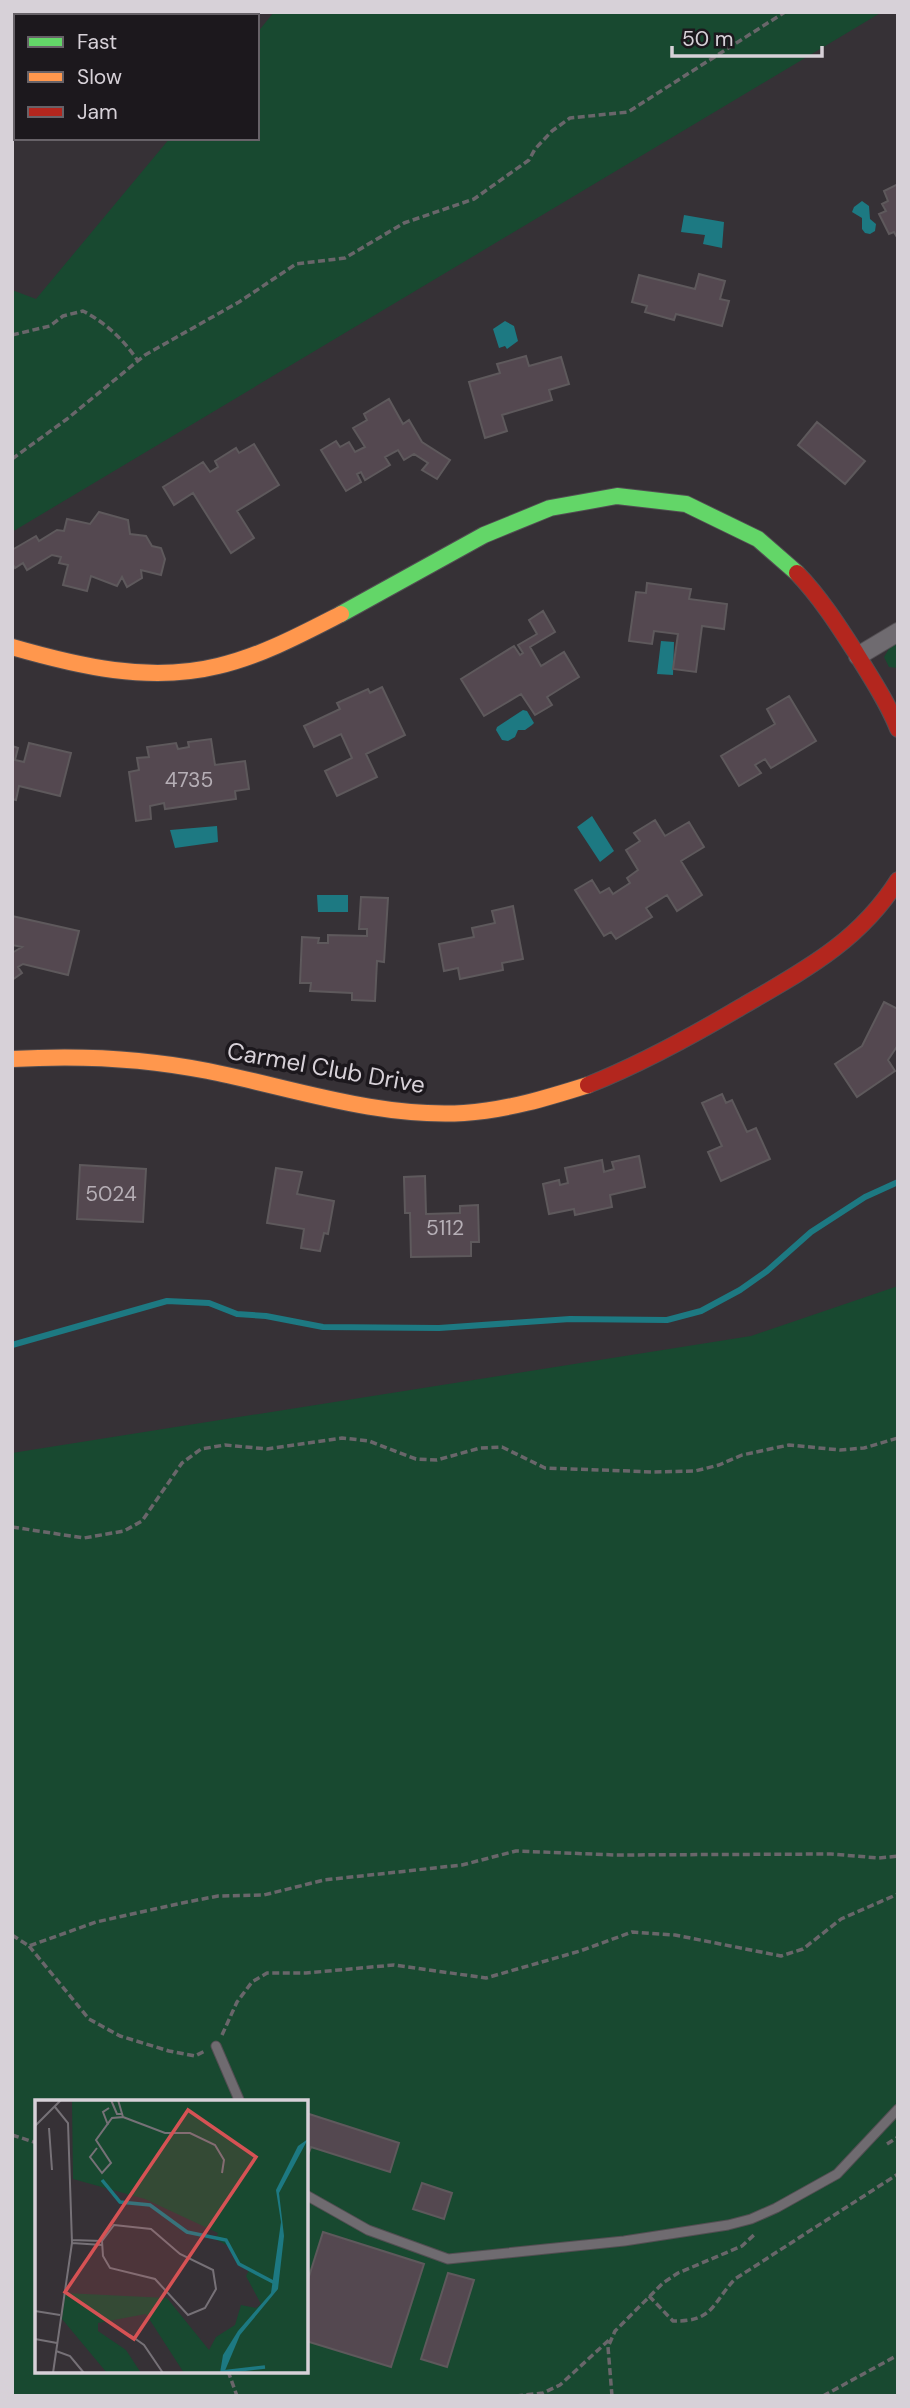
<svg xmlns="http://www.w3.org/2000/svg" width="910" height="2408" viewBox="0 0 910 2408" font-family="'DM Sans',sans-serif">
<style>
.green{fill:#184930;fill-rule:evenodd}
.water{fill:#1d7982}
.lines{fill:none;stroke-linecap:round;stroke-linejoin:round}
.stream{stroke:#1d7982;stroke-width:6}
.building{fill:#544850;stroke:#5e595c;stroke-width:2}
.lane-casing{stroke:#524e52;stroke-width:11}
.street-casing{stroke:#524e52;stroke-width:20}
.fast-casing{stroke:#524e52;stroke-width:18}
.slow-casing{stroke:#524e52;stroke-width:18}
.jam-casing{stroke:#524e52;stroke-width:18}
.path{stroke:#69666a;stroke-width:3.5;stroke-dasharray:7 3.5;stroke-linecap:butt}
.lane{stroke:#6f6b70;stroke-width:9}
.street{stroke:#6f6b70;stroke-width:18}
.fast{stroke:#63d668;stroke-width:16}
.slow{stroke:#ff974d;stroke-width:16}
.jam{stroke:#b3261e;stroke-width:16}
.labels{text-anchor:middle;stroke-width:7;stroke-linejoin:round;paint-order:stroke}
.number-label{font-size:21px;fill:#b6afb6}
.street-label{font-size:24px;fill:#d7d1d8;stroke:#1c181d}
.inset-river{fill:none;stroke:#1d7982;stroke-width:3.5}
.inset-road{fill:none;stroke:#767177;stroke-width:2}
.view{fill:#d65254;fill-opacity:0.15;stroke:#d65254;stroke-width:3.5}
.inset-edge{fill:none;stroke:#d7d1d8;stroke-width:3.5}
</style>
<rect width="100%" height="100%" fill="#363136"/>
<!-- green -->
<path class="green" d="M274 12H882L12 532V290L36 299 170 138H257V33Z
M898 639V668L889 667 884 657 893 642Z
M898 1286V2396H12V1453L751 1336ZM37 2102H306V2371H37Z"/>
<!-- water -->
<path class="water" d="M862 201 869 206 870 219 876 224 875 231 870 234 865 233 862 229V218L852 212 854 207Z
M684 215 724 222 722 248 703 244 705 235 681 232Z
M505 321 514 326 518 341 507 349 505 346 499 348 493 329Z
M661 641 674 642 673 675 657 674Z
M523 710 527 711 534 723 532 725 525 730H518L515 737 508 741 502 740 496 730 497 727Z
M592 816 614 851 600 862 577 827Z
M217 826 218 842 175 848 170 830Z
M317 895H348V912H318Z"/>
<g class="lines">
<!-- stream -->
<path class="stream" d="M12 1345 167 1301 209 1303 237 1314 266 1316 323 1327 439 1328 570 1319 667 1320 701 1311 740 1290 767 1271 811 1232 865 1197 898 1182"/>
</g>
<!-- building -->
<path class="building" d="M898 184V239L894 232 889 234 879 214 886 211 882 204 888 201 884 191Z
M699 274 725 281 720 299 729 301 722 326 676 314 674 320 645 312 647 306 632 302 639 275 695 289Z
M526 356 529 366 561 357 569 384 549 390 552 400 502 415 507 431 485 438 469 382 500 373 497 364Z
M389 399 403 424 409 420 422 442 450 460 437 479 422 470 428 463 414 454 404 460 398 450 385 457 390 465 365 480 361 472 357 474 361 482 346 491 321 450 336 441 340 447 349 442 355 452 365 447 353 428 367 420 364 414Z
M817 422 865 461 845 484 798 445Z
M254 444 279 485 237 511 254 538 231 553 193 493 174 505 163 487 203 462 210 472 218 467 215 461 236 448 239 453Z
M99 512 128 520 130 534 146 536 152 546 161 548 165 559 161 575 141 570 142 578 127 587 122 577 117 586 91 576 87 591 63 585 68 565 59 563 61 557 52 555 27 570 23 563 15 568 12 563V550L36 536 39 541 57 530 64 531 67 519 90 524Z
M647 583 691 589 689 599 727 604 724 629 702 626 696 672 673 669 678 634 654 631 652 644 629 641 636 592 646 593Z
M543 611 555 632 530 647 541 666 564 652 579 677 547 697 552 705 535 715 521 694 484 716 461 679 514 646 520 655 523 653 518 645 537 634 529 620Z
M382 687 405 735 366 754 377 777 337 796 325 771 352 758 341 734 314 747 304 726 340 709 337 703 368 689 370 693Z
M789 696 816 741 771 768 765 759 755 765 761 773 739 786 721 756 775 724 767 709Z
M211 739 215 765 245 761 249 789 235 791 236 799 165 809 164 803 150 806 151 819 136 821 129 772 139 770 137 758 149 757 147 747 176 743 178 749 189 747 188 742Z
M29 743 71 753 60 796 19 786 16 800 12 799V746L18 748 15 760 24 762Z
M655 820 665 836 689 822 704 847 681 861 702 895 677 911 667 895 646 908 652 917 616 939 611 932 604 936 575 890 592 880 600 893 609 888 613 894 630 883 627 878 638 870 626 850 640 841 634 833Z
M361 897 388 898 384 962 377 961 375 1001 352 1000V993L310 991 311 983H300L302 937 319 938 318 943H328V935L367 936V929H359Z
M513 906 523 959 502 963 503 970 460 979 458 968 444 971 439 944 474 937 472 928 495 923 492 911Z
M12 916 79 931 68 975 23 964 18 967 22 973 12 980V953L22 947 12 945Z
M884 1002 898 1009V1045L888 1060 895 1071 857 1097 835 1064 862 1046Z
M722 1094 726 1103 732 1100 747 1132 756 1128 770 1159 721 1181 708 1152 722 1146 702 1103Z
M639 1156 645 1187 610 1195 612 1207 575 1215 574 1209 549 1214 543 1184 559 1180 560 1185 568 1183 565 1168 602 1160 604 1172 614 1169 612 1162Z
M80 1165 146 1169 143 1222 77 1219Z
M276 1168 302 1172 297 1194 334 1201 328 1234 324 1233 320 1251 301 1248 304 1229 267 1223Z
M425 1176 426 1214 460 1213V1206L478 1205 479 1242H471V1256L411 1257 410 1213H405L404 1177Z
M306 2113 399 2143 390 2172 311 2147 306 2161Z
M422 2183 452 2193 444 2219 413 2209Z
M323 2232 424 2264 391 2367 306 2341V2286Z
M448 2273 474 2280 447 2367 421 2359Z"/>
<g class="lines">
<!-- lane casing -->
<g class="lane-casing">
<path id="lane" d="M216 2046 240 2102
M306 2195 368 2230 448 2259 624 2241 728 2225 751 2219 776 2208 837 2174 898 2109"/>
</g>
<!-- street casing -->
<g class="street-casing">
<path id="street" d="M12 13 15 12
M858 656 898 632"/>
</g>
<!-- fast casing -->
<g class="fast-casing">
<path id="fast" d="M341 614 484 535 550 508 617 496 686 504 758 539 797 573"/>
</g>
<!-- slow casing -->
<g class="slow-casing">
<path id="slow" d="M12 647C78 666 149 683 218 666 261 656 302 634 341 614
M12 1059C78 1055 143 1058 208 1071 292 1088 377 1118 464 1113 507 1110 547 1098 588 1085"/>
</g>
<!-- jam casing -->
<g class="jam-casing">
<path id="jam" d="M797 573C820 597 838 625 856 653 871 678 887 701 898 729
M588 1085C641 1064 692 1036 741 1007 803 971 859 942 898 880"/>
</g>
<!-- path -->
<path class="path" d="M12 335 50 326 63 316 83 311C106 323 123 339 138 361
M12 459 67 419 145 355 239 302 296 264 345 258 404 223 474 199 529 160 535 149 552 131 570 118 628 112 785 12
M12 1527 84 1538 124 1531 142 1521 182 1463 201 1449 225 1445 267 1449 342 1438 369 1441 416 1459 437 1460 480 1448 502 1447 545 1468 654 1472 695 1471 719 1465 742 1455 789 1445 840 1450 864 1448 898 1438
M12 1935 29 1946 96 1922 187 1902 218 1896 264 1895 324 1880 462 1865 516 1851 616 1855 831 1854 879 1858 898 1856
M29 1946 89 2019 120 2036 169 2051 195 2056 205 2051
M222 2035 237 2002 252 1982 267 1973H306L394 1965 486 1978 580 1951 632 1932 675 1935 781 1956 803 1949 841 1919 898 1894
M12 2135 37 2143
M887 2144 898 2137
M649 2296 673 2321C714 2322 712 2303 735 2279L898 2174
M228 2371 237 2396
M516 2396 543 2393 560 2385 609 2340
M612 2396 608 2347 615 2331 663 2283 678 2273 742 2246 755 2234
M823 2396 898 2355"/>
<!-- lane -->
<use href="#lane" class="lane"/>
<!-- street -->
<use href="#street" class="street"/>
<!-- fast -->
<use href="#fast" class="fast"/>
<!-- slow -->
<use href="#slow" class="slow"/>
<!-- jam -->
<use href="#jam" class="jam"/>
</g>
<g class="labels">
<!-- number labels -->
<g class="number-label">
<text x="189" y="787">4735</text>
<text x="111" y="1201">5024</text>
<text x="445" y="1235">5112</text>
</g>
<!-- street labels -->
<g class="street-label">
<text transform="translate(326 1068) rotate(10)" y="8">Carmel Club Drive</text>
</g>
</g>
<!-- overview -->
<g transform="translate(35 2100)">
<rect width="273" height="273" fill="#363136"/>
<path d="M37 0H273V273H149L111 214 63 223V231L91 250 106 273H72L27 219 30 193 132 198 174 250 181 237 200 225 206 205 221 208 226 204 211 176 214 170 205 165 197 148 180 139 183 133 110 99 38 79Z" fill="#184930"/>
<path d="M273 39 244 93 249 136 243 189 205 235 189 273H185L188 255 203 231 236 193 246 122 241 90 263 46Z" fill="#1d7982"/>
<path class="inset-river" d="M67 80 85 102 115 105 152 132 191 140 204 164 240 183M187 272 230 267"/>
<path class="inset-road" d="M76 0 82 14H88M88 17 130 33H155L180 45 189 60 187 73M73 25 68 12 74 8M0 26 26 0M14 28 17 70M62 48 55 57 67 73 76 63 61 40 77 18 88 17 83 0M79 125 116 129 145 154 178 170 181 189 170 208 153 215 120 179 75 168 68 156 67 141ZM36 140 67 141M37 143 67 145M0 211 25 215M95 235 109 245 128 273M0 239 22 243M21 251 35 256 49 273M18 273 37 143 33 23 20 7"/>
<path class="view" d="M153 10 221 57 99 239 30 192Z"/>
<rect width="273" height="273" class="inset-edge"/>
</g>
<!-- border -->
<rect width="910" height="2408" fill="none" stroke="#d7d1d8" stroke-width="28"/>
<!-- legend -->
<rect x="14" y="14" width="245" height="126" fill="#1c181d" stroke="#676268" stroke-width="2"/>
<rect x="28" y="37" width="35" height="10" fill="#63d668" stroke="#676268" stroke-width="2"/>
<text x="77" y="49" font-size="21" fill="#d7d1d8">Fast</text>
<rect x="28" y="72" width="35" height="10" fill="#ff974d" stroke="#676268" stroke-width="2"/>
<text x="77" y="84" font-size="21" fill="#d7d1d8">Slow</text>
<rect x="28" y="107" width="35" height="10" fill="#b3261e" stroke="#676268" stroke-width="2"/>
<text x="77" y="119" font-size="21" fill="#d7d1d8">Jam</text>
<!-- scale -->
<path d="M672 46v10h150v-10" fill="none" stroke="#d7d1d8" stroke-width="3.5"/>
<text x="682" y="46" font-size="21" fill="#d7d1d8" stroke="#1c181d" stroke-width="5" paint-order="stroke">50 m</text>
</svg>
